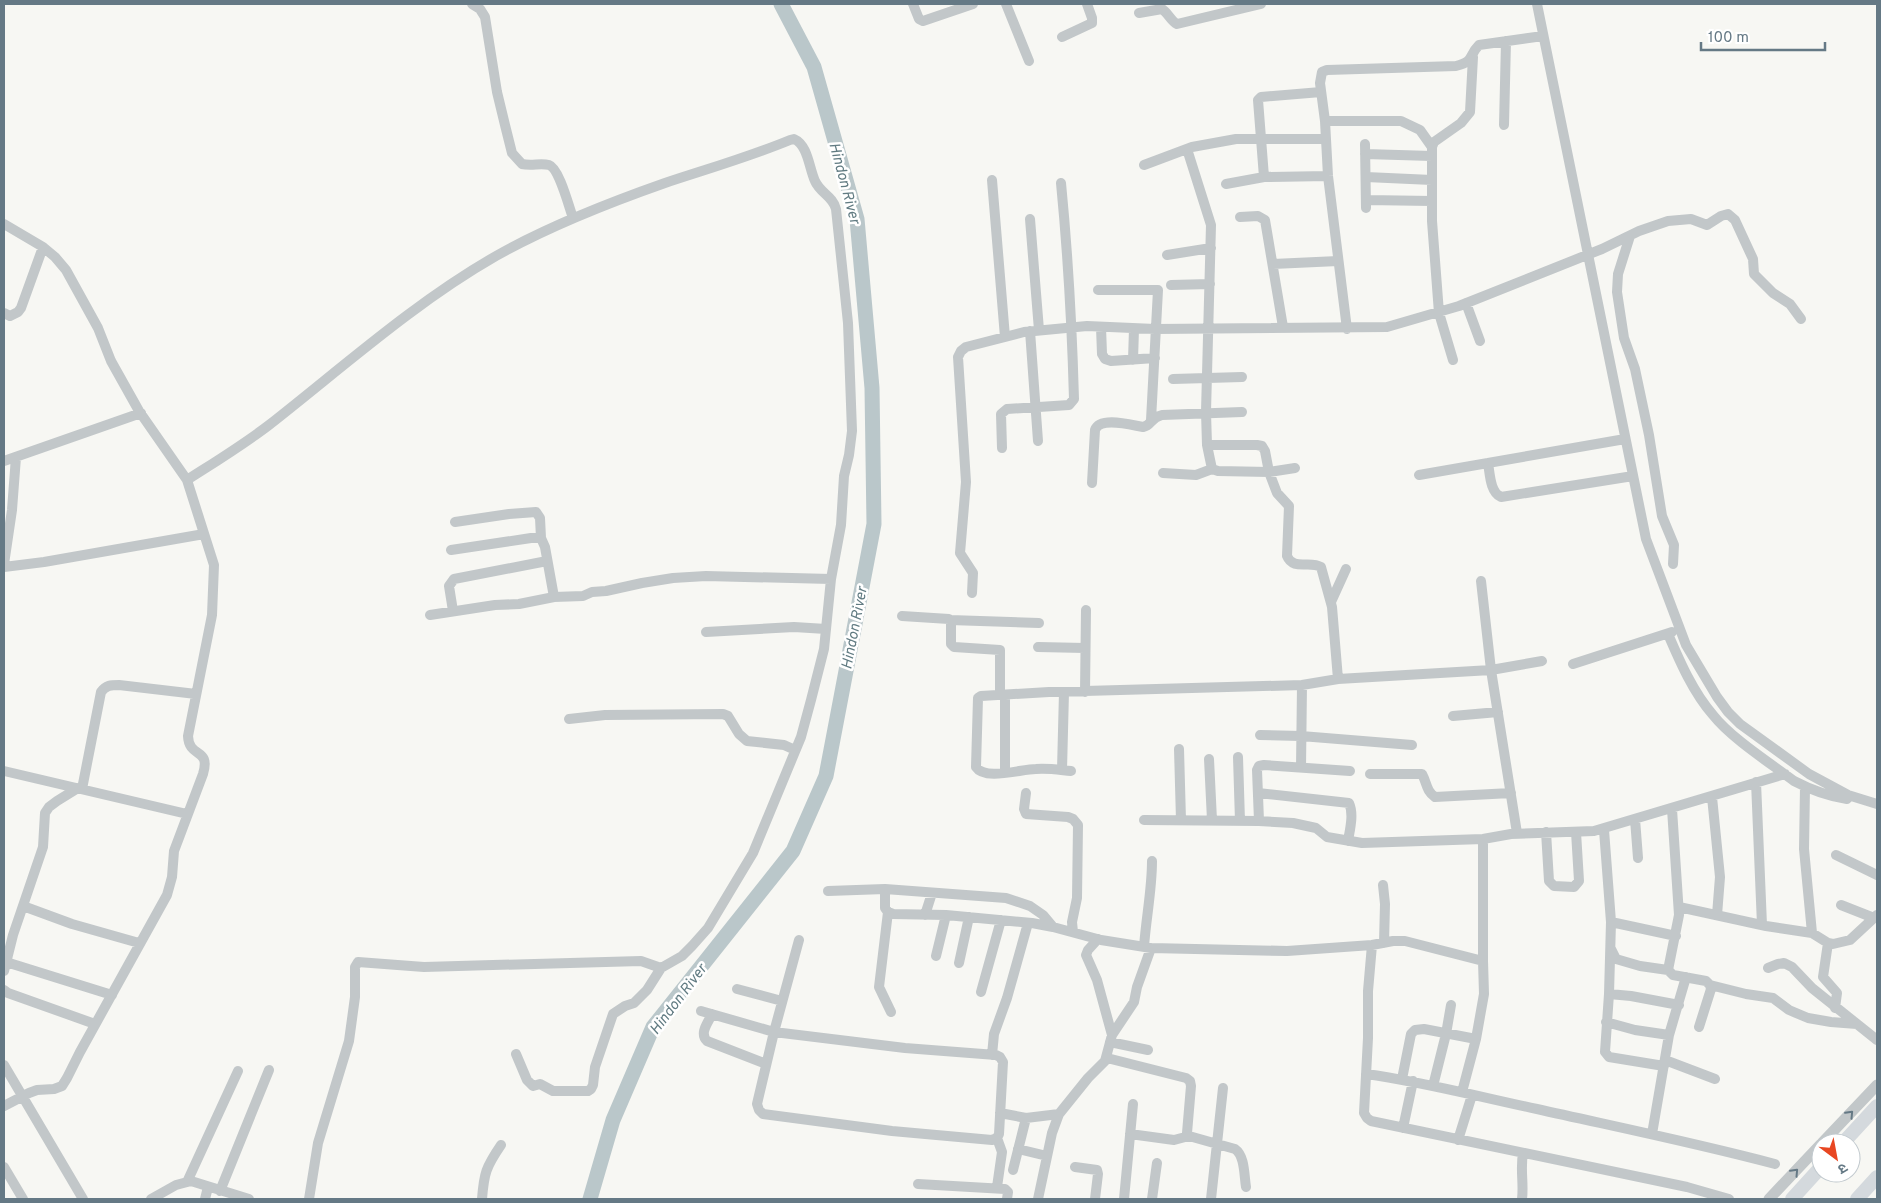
<svg xmlns="http://www.w3.org/2000/svg" width="1881" height="1203" viewBox="0 0 1881 1203" font-family="Overpass,'Noto Sans Devanagari',sans-serif">
<style>
.lines{fill:none;stroke-linecap:round;stroke-linejoin:round}
.river{stroke:#bac7ca;stroke-width:15}
.minor{stroke:#c2c7c9;stroke-width:10}
.tertiary{stroke:#c2c7c9;stroke-width:11}
.secondary{stroke:#d4d9dd;stroke-width:14}
.oneway{stroke:#657985}
.labels{text-anchor:middle;stroke-width:5;stroke-linejoin:round;paint-order:stroke}
.water-label{font-size:15px;font-style:italic;fill:#617b82;stroke:#fff}
</style>
<rect width="100%" height="100%" fill="#f7f7f3"/>
<g class="lines">
<!-- river -->
<path class="river" d="M590 1199 613 1120 653 1027 793 851 826 776 874 524 872 388 857 219 814 67 781 4"/>
<!-- minor -->
<path class="minor" d="M472 4 480 9 485 17 497 92 505 125 512 153 522 164C531 166 541 163 549 165 559 168 569 207 573 218
M913 4 919 19 923 21 973 4
M1006 4 1029 61
M1537 4 1646 539 1686 645 1717 697 1728 712 1740 724 1809 774 1848 795 1877 804
M1139 13 1162 9C1168 13 1171 21 1177 24L1261 4
M1062 37 1092 23V18L1087 4
M1325 121H1401L1420 130 1432 147V221L1439 313 1453 360
M1504 125 1506 41
M1365 144 1366 208
M1432 147 1434 142 1461 123 1470 112 1473 57
M1187 149 1211 225 1206 412 1207 445 1212 469 1218 471 1269 472 1295 468
M1365 154 1432 156
M1144 165 1192 147 1236 139H1326
M1264 177 1258 100 1261 97 1321 92
M1366 177 1432 180
M992 180 1005 337
M1226 184 1264 177 1328 176
M1366 200 1432 201
M1240 217 1258 216 1265 220 1283 327
M1030 219 1039 330
M4 224 43 247 55 257 66 270 98 328 111 361 139 411 187 480C215 462 243 445 269 425 343 367 414 303 496 256 549 226 608 203 665 183 707 169 749 157 790 140L794 139C808 145 809 168 815 181 820 193 833 196 836 209L848 323 852 431 849 455 844 476 841 525 831 579 824 649 811 700 801 737 753 853 708 928 692 946 682 956 661 968 647 990 634 1003 625 1006 613 1014 595 1067 593 1085 591 1089 588 1091H553L540 1084 533 1086 527 1080 516 1054
M1630 236 1618 274 1617 292 1624 338 1635 369 1649 435 1662 516 1674 545 1673 564
M1167 255 1211 248
M1273 264 1338 261
M1171 285 1210 284
M1098 290H1158L1151 420
M1466 303 1480 341
M4 313 10 316 18 312 21 308 43 247
M1101 327 1102 354 1105 359 1111 361 1155 358
M1347 329 1328 176 1325 121 1320 83 1322 72 1327 70 1456 66C1475 61 1468 56 1479 45L1543 36
M1030 331 1038 441
M1133 360 1134 329
M1173 379 1242 377
M1207 445H1257L1262 446 1265 451 1269 472 1277 493 1289 506 1287 556C1293 571 1310 560 1321 567L1332 607 1338 679
M1002 448 1001 414 1007 409 1069 405 1074 399C1072 327 1068 255 1061 183
M4 461 141 413
M1488 463C1490 474 1490 492 1501 497L1633 476
M1163 473 1196 475 1212 469
M1419 475 1625 439
M1092 483 1095 430C1100 416 1131 425 1143 427 1152 425 1150 418 1162 415L1242 412
M455 522 509 514 536 512 540 518 541 538
M451 550 531 538H541L545 547 554 597
M4 564 12 510 16 457
M4 567 44 562 204 534
M1481 581 1491 670 1517 833
M972 593 973 573 960 553 966 482 958 357 961 351 966 347 1024 332 1087 326 1155 329 1387 327 1459 306 1602 249 1639 231 1668 221 1691 219 1707 225 1721 216 1728 214 1735 220 1753 259 1754 274 1773 293 1790 304 1801 319
M1331 602 1346 569
M453 611 449 586 454 579 547 561
M430 615 495 605 519 604 554 597 583 596 592 592 606 591 642 583 673 578 706 576 831 579
M902 616 949 619 951 622V644L954 647 1000 650V695
M950 620 1039 623
M706 632 794 627 826 629
M1668 634C1680 662 1693 692 1713 715 1731 738 1770 763 1794 781 1811 790 1828 796 1847 799
M1038 647 1085 648
M1573 664 1672 632
M1085 692 1086 610
M1453 716 1498 712
M569 719 605 715 723 714 728 716 739 734 747 741 784 745 795 750
M1260 735 1301 736 1412 745
M1179 749 1181 820
M1238 757 1240 821
M1209 759 1212 820
M1301 768 1302 685
M1062 770 1064 692
M4 771 187 814
M1071 771C1060 770 1048 768 1036 769 1021 769 985 781 976 767L978 698 981 696 1049 692 1302 685 1338 679 1491 670 1542 661
M1005 773V695
M1370 774H1422C1427 783 1426 791 1435 797L1511 793
M1756 782 1762 925
M1805 787 1804 849 1812 933
M82 789 101 692C106 685 111 685 119 685L196 694
M1026 793 1024 809 1026 814 1068 817 1073 819 1078 825 1077 898 1072 922 1073 932
M1258 793 1349 803C1354 814 1350 829 1348 841
M1712 797 1720 877 1717 915
M1672 809 1679 915 1668 970 1673 975 1706 981 1710 985 1711 989 1699 1027
M1635 819 1638 858
M1144 820 1259 821 1293 823 1316 828 1327 837 1362 843 1483 839 1511 834 1594 831 1785 774
M1259 821 1257 770 1259 766 1264 765 1350 771
M1604 830 1611 922 1609 994 1605 1052 1609 1057 1664 1066
M1546 832 1549 881 1554 886 1574 887 1579 881 1576 832
M1836 855 1877 875
M1383 885 1385 904 1384 943
M885 889V908L888 912 893 914 946 915 1032 923 1053 927 1101 940 1151 948 1287 951 1372 945 1393 941H1405L1483 961
M828 891 885 889 1006 898 1030 906 1043 915 1053 927
M1841 905 1874 918
M23 906 72 924 139 943
M1679 907 1766 926 1812 933 1828 943 1833 944 1850 940 1877 915
M888 912 879 987 891 1012
M925 915 932 893
M1611 922 1676 936
M1098 939 1088 950 1086 955 1097 980 1112 1035
M1828 943 1823 977 1837 993 1835 1008
M1372 945 1368 991V1038L1364 1113 1367 1118 1371 1121 1687 1187 1729 1199
M1144 947C1146 918 1152 890 1152 861
M1611 949 1616 959 1640 966 1668 970
M936 956 946 915
M6 962 112 995
M959 963 969 917
M1768 968 1778 964 1784 963 1792 967 1812 988 1877 1040
M4 971 13 935 43 847 45 813 49 807 57 801 78 788
M1710 985 1746 994 1773 998 1789 1010 1808 1018 1831 1022 1857 1024
M737 989 782 1001
M4 990 8 993 95 1024
M981 992 1001 920
M1609 994 1631 996 1679 1005
M701 1011 774 1032 905 1048 996 1055 1000 1057 1003 1062 999 1134 997 1138 992 1140 892 1131 763 1114 759 1110 757 1104 774 1032 799 940
M712 1014C708 1023 699 1033 707 1041L766 1064
M1606 1022 1635 1030 1669 1035
M1110 1042 1148 1050
M992 1055 994 1034 1007 998 1028 923
M1107 1058 1186 1078 1190 1081 1191 1086 1187 1133 1189 1136 1235 1149C1245 1156 1244 1175 1246 1187
M1665 1060 1715 1079
M4 1065 83 1199
M1366 1074C1424 1082 1480 1097 1537 1109 1617 1127 1696 1143 1775 1164
M1402 1079 1411 1034 1415 1030 1424 1029 1476 1039
M1433 1086 1446 1034 1451 1005
M1462 1092 1476 1039 1484 994 1483 961V839
M4 1106 29 1093 37 1090 54 1089 62 1086 67 1078 80 1052 167 895 172 877 174 851 203 774C211 747 189 759 188 736L212 615 214 565 187 480
M1000 1113 1026 1118
M1403 1128 1413 1081
M1130 1134 1174 1140 1189 1136
M1652 1134 1669 1035 1686 977
M997 1138 1002 1152 997 1187
M1458 1140 1472 1095
M1018 1149 1047 1156
M4 1167 23 1199
M1075 1167 1097 1170 1098 1174 1095 1199
M1013 1170 1026 1118 1059 1114
M187 1182 238 1071
M918 1184 1005 1189 1008 1192 1007 1199
M220 1191 269 1070
M151 1199 176 1185 191 1181 249 1199
M205 1199 208 1187
M309 1199 318 1143 349 1041 355 997V967L358 962 424 967 641 961 661 968
M482 1199C484 1173 486 1167 501 1145
M1038 1199 1052 1133 1059 1114 1088 1078 1105 1061 1112 1035 1134 1002 1137 987 1151 948
M1124 1199 1133 1104
M1152 1199 1157 1163
M1211 1199 1223 1088
M1522 1199C1524 1183 1520 1170 1523 1153"/>
<!-- tertiary -->
<path class="tertiary" d="M1822 1143 1877 1085
M1769 1199 1821 1144"/>
<!-- secondary -->
<path class="secondary" d="M1843 1143 1877 1106
M1792 1199 1821 1167
M1857 1199 1877 1177"/>
</g>
<!-- one-way arrows -->
<defs><path id="oneway-chevron" d="M-2-3.5L2.5 0L-2 3.5" fill="none" stroke-width="1.6" stroke-linecap="round" stroke-linejoin="round" transform="scale(1.25)"/></defs>
<g class="oneway">
<use href="#oneway-chevron" transform="translate(1850 1114) rotate(-47)"/>
<use href="#oneway-chevron" transform="translate(1795 1172) rotate(-47)"/>
</g>
<g class="labels">
<!-- water labels -->
<g class="water-label">
<text transform="translate(845 183) rotate(75)" y="5">Hindon River</text>
<text transform="translate(854 628) rotate(-79)" y="5">Hindon River</text>
<text transform="translate(678 999) rotate(-53)" y="5">Hindon River</text>
</g>
</g>
<!-- border -->
<rect width="1881" height="1203" fill="none" stroke="#657985" stroke-width="10"/>
<!-- north arrow -->
<g transform="translate(1836 1158) rotate(148)"><circle r="24" fill="#ffffff" stroke="#c1c9ce"/>
<path d="M0-4L9 19L0 12L-9 19Z" fill="#e84722"/>
<text y="-8" font-size="14" font-weight="bold" text-anchor="middle" fill="#657985">उ</text>
</g>
<!-- scale -->
<path d="M1701 42v8h124v-8" fill="none" stroke="#657985" stroke-width="2.5"/>
<text x="1708" y="42" font-size="15" fill="#657985" stroke="#ffffff" stroke-width="4" paint-order="stroke">100 m</text>
</svg>
